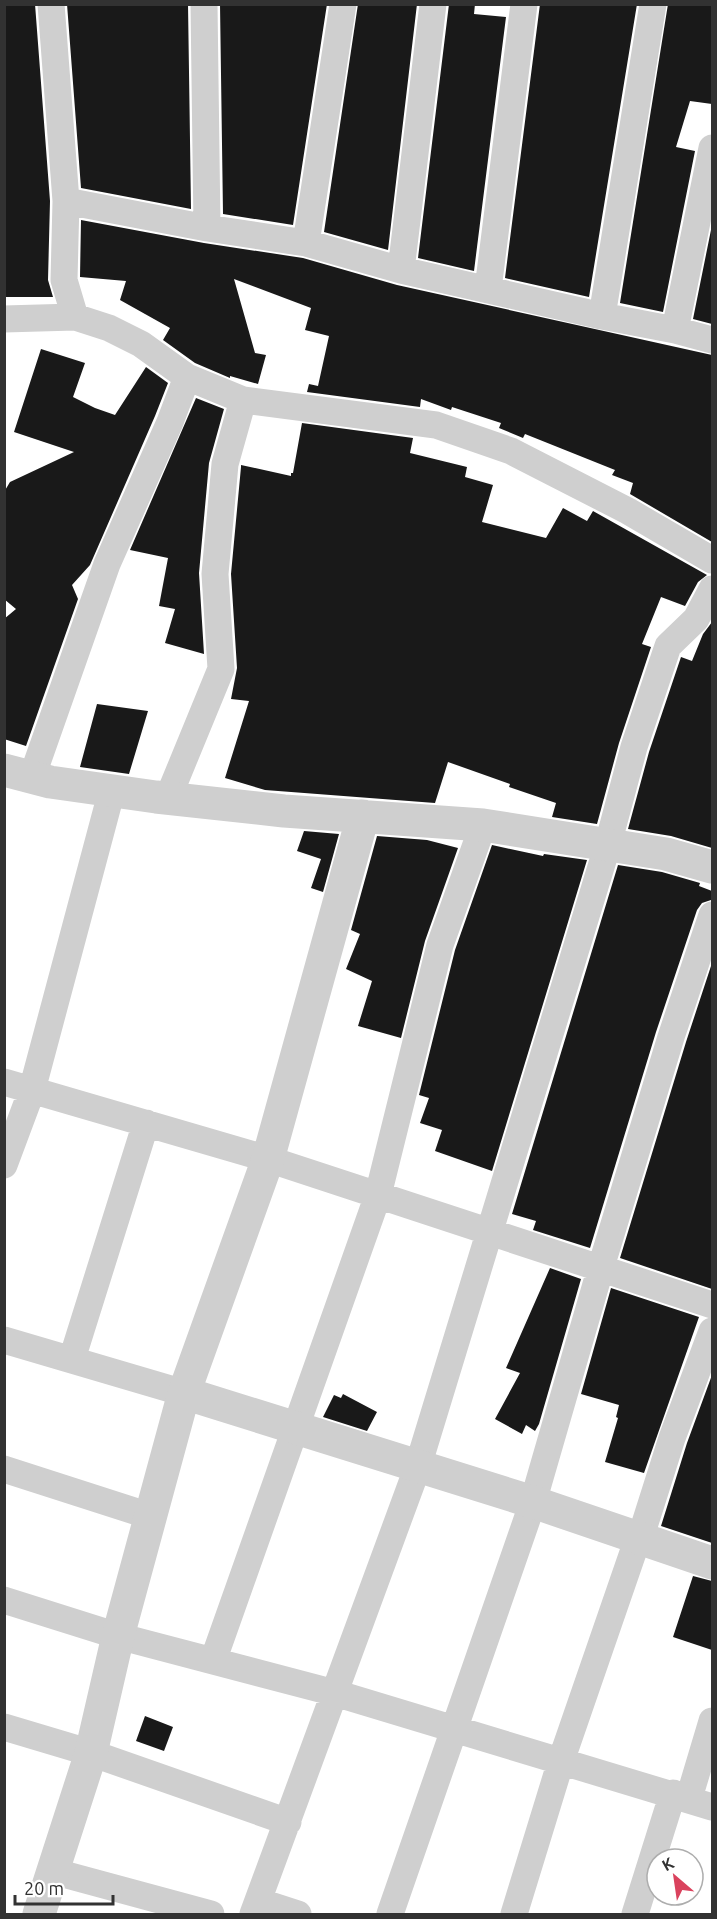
<svg xmlns="http://www.w3.org/2000/svg" width="717" height="1919" viewBox="0 0 717 1919" font-family="Ubuntu,sans-serif">
<style>
.building{fill:#191919}
.lines{fill:none;stroke-linecap:round;stroke-linejoin:round}
.minor{stroke:#cfcfcf;stroke-width:27}
.tertiary{stroke:#cfcfcf;stroke-width:33}
</style>
<rect width="100%" height="100%" fill="#fff"/>
<!-- building -->
<path class="building" d="M4 4H35L50 201 48 280 53 297H4Z
M67 4H188L191 209 81 188Z
M220 4H327L293 225 223 214Z
M358 4H417L388 250 324 232Z
M449 4H475L474 14 506 17 474 271 418 258Z
M540 4H637L589 297 505 278Z
M668 4H712V104L690 101 676 147 695 151 663 312 620 303Z
M81 220 204 243 303 258 397 285 712 355V542L630 494 633 483 612 475 615 470 525 434 523 438 499 428 501 423 452 407 451 410 421 399 420 407 307 392 309 384 318 386 329 336 305 330 311 308 234 279 255 353 266 355 258 384 230 376V378L195 363 163 340 170 328 120 300 126 281 80 277Z
M712 225V324L693 319Z
M41 349 85 363 73 397 95 408 115 415 146 367 168 383 155 416 90 565 72 585 78 599 26 746 4 739V619L16 609 4 599V492L10 482 74 452 14 432Z
M196 398 224 409 209 463 199 573 204 654 165 643 175 609 159 606 168 558 130 550Z
M302 423 413 438 410 453 467 467 465 477 493 485 482 522 546 538 563 508 587 521 593 511 707 575 698 582 685 606 661 597 642 644 651 647 619 743 597 824 552 817 556 803 509 787 510 784 448 762 435 803 265 790 225 778 249 701 231 699 237 668 231 574 241 467V465L291 476V473H293Z
M712 622V848L671 836 628 829 649 752 681 657 692 661 703 634Z
M97 704 148 711 129 774 80 767Z
M304 831 339 834 323 892 311 888 321 859 297 851Z
M377 836 427 840 458 848 425 941 401 1038 358 1026 372 981 346 969 360 934 351 930Z
M492 845 543 856 544 854 587 860 492 1171 435 1151 442 1130 420 1123 429 1098 419 1095 455 950Z
M618 865 662 872 700 883 699 886 712 891V895L711 900 702 903 697 910 656 1032 590 1248 533 1230 536 1221 512 1214Z
M712 963V1289L620 1258 686 1042Z
M550 1268 581 1279 539 1424 535 1431 526 1425 522 1434 495 1419 520 1373 506 1368Z
M611 1288 699 1317 644 1473 605 1462 618 1418 616 1417 619 1405 581 1394Z
M712 1375V1543L661 1526 687 1443Z
M343 1394 377 1412 367 1431 323 1417 334 1395 341 1398Z
M693 1576 712 1581V1650L673 1637Z
M145 1716 173 1727 164 1751 136 1741Z"/>
<g class="lines">
<!-- minor -->
<path class="minor" d="M51 4 66 201 64 280 75 317
M204 4 207 228
M66 201 207 228 306 243 401 270 602 316 675 330 712 340
M306 243 343 4
M401 270 433 4
M488 289 524 4
M602 316 653 4
M4 319 75 317 109 328 141 344 187 377 243 400 436 425 511 451 628 511 712 560
M675 330 712 148
M32 777 107 564 170 422 187 377
M168 798 221 669 215 574 225 464 243 400
M4 1082 268 1159 712 1305
M4 1165 32 1090 112 790
M4 1340 184 1393
M72 1359 146 1123
M4 1469 150 1516
M640 1539 672 1438 712 1331
M4 1600 118 1636 335 1693 712 1807
M213 1661 378 1195 440 945 483 825
M4 1727 91 1753 288 1822
M689 1798 712 1721
M52 1871 211 1914
M258 1901 298 1914
M253 1914 418 1466 608 844 634 747 668 646 696 619 712 589
M390 1914 533 1502 601 1267 671 1037 712 915
M514 1914 561 1761 638 1538
M635 1914 673 1793"/>
<!-- tertiary -->
<path class="tertiary" d="M4 770 50 782 156 797 284 811 483 825 666 854 712 867
M184 1393 533 1502 712 1563
M39 1914 91 1753 118 1636 184 1393 268 1159 363 816"/>
</g>
<!-- border -->
<rect width="717" height="1919" fill="none" stroke="#323232" stroke-width="12"/>
<!-- north arrow -->
<g transform="translate(675 1877) rotate(331)"><circle r="28" fill="#ffffff" stroke="#adadad" stroke-width="1.5"/>
<path d="M0-4.5L10 22L0 15L-10 22Z" fill="#da425d"/>
<text y="-9" font-size="16" font-weight="bold" text-anchor="middle" fill="#323232">K</text>
</g>
<!-- scale -->
<path d="M15 1895v9h98v-9" fill="none" stroke="#323232" stroke-width="3"/>
<text x="24" y="1895" font-size="18" fill="#323232" stroke="#ffffff" stroke-width="4.5" paint-order="stroke">20 m</text>
</svg>
